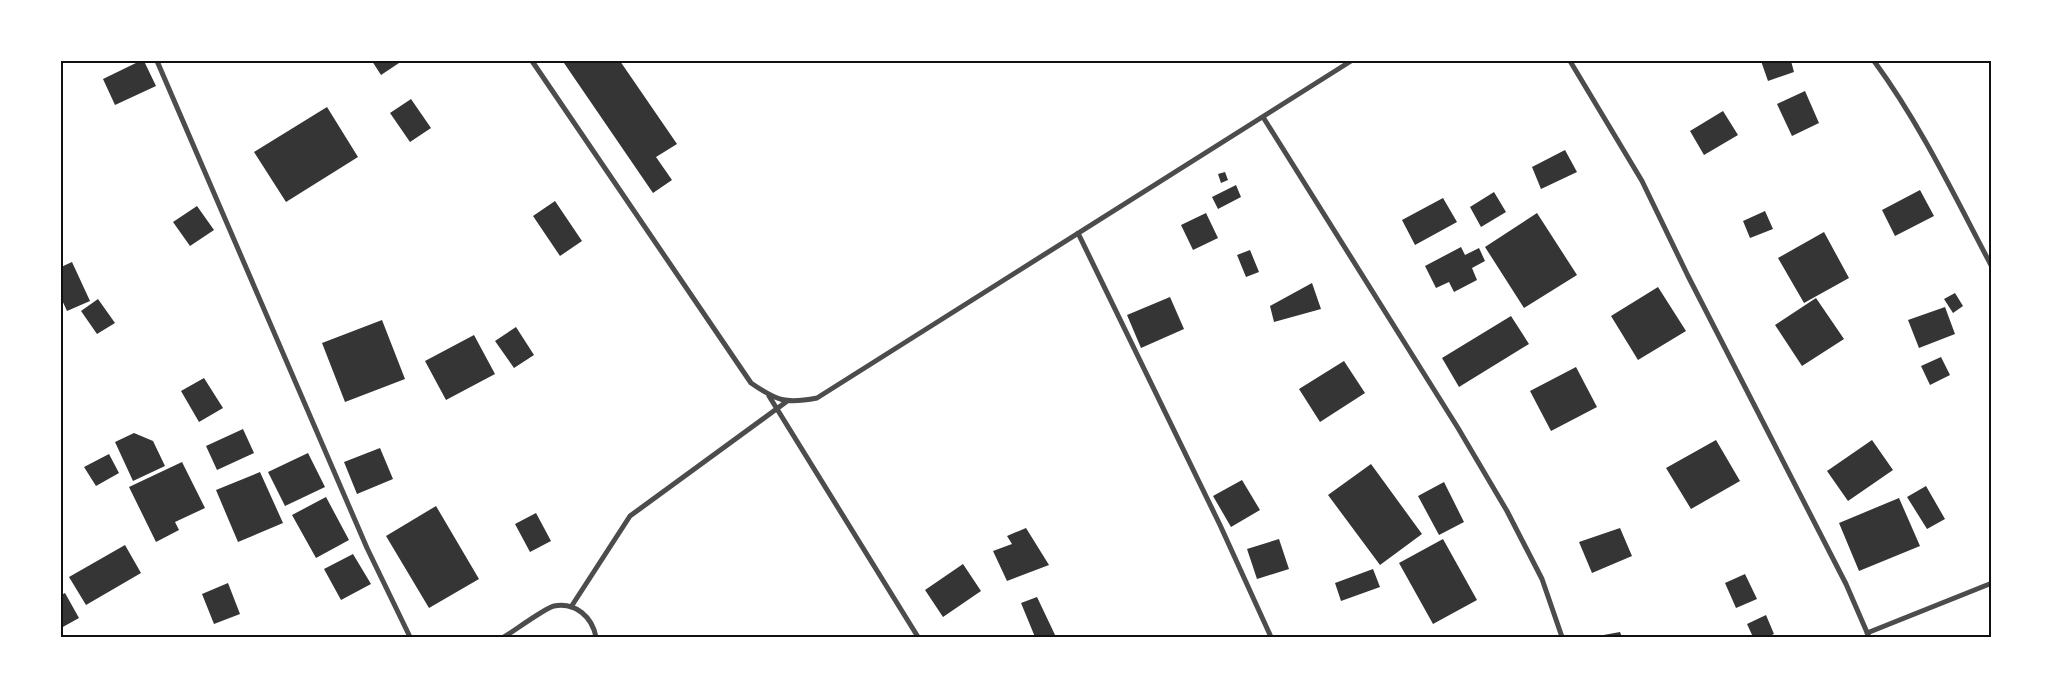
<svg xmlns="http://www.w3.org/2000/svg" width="2053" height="698" viewBox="0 0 2053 698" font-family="Manrope,sans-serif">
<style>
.building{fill:#353535}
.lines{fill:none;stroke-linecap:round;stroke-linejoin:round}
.minor{stroke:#4c4c4c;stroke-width:5}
.neatline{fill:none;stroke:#111;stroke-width:2}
</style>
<rect width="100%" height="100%" fill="#fff"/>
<!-- building -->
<path class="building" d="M140 61H144L156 86 115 105 103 79Z
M372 61H402L381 75Z
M566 61H620L677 144 656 157 672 180 653 193 564 63Z
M1761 61H1791L1794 72 1768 81Z
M1805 91 1819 123 1792 136 1777 104Z
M411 99 431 128 410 142 390 113Z
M327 107 358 157 286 202 254 152Z
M1723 111 1738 135 1704 155 1690 131Z
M1565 150 1577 172 1541 189 1532 167Z
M1225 172 1228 180 1221 183 1218 174Z
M1236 185 1241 197 1218 209 1212 197Z
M1920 190 1934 216 1895 236 1882 210Z
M1494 192 1506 212 1481 227 1470 207Z
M1443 198 1457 222 1415 245 1402 220Z
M555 201 582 241 560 256 533 216Z
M197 206 214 230 190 246 173 222Z
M1765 211 1773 229 1750 238 1743 221Z
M1206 213 1218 238 1193 250 1181 225Z
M1537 213 1577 275 1524 308 1485 247Z
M1824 232 1849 278 1804 303 1778 258Z
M1461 247 1465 255 1479 248 1485 261 1472 268 1477 280 1454 292 1449 282 1436 288 1425 266Z
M1250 250 1259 272 1246 277 1237 255Z
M72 262 90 301 67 311 61 298V267Z
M1312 283 1321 309 1274 322 1270 306Z
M1658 287 1686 331 1638 360 1611 316Z
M1955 293 1963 306 1953 313 1944 299Z
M1170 297 1184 329 1141 348 1127 315Z
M1816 298 1844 339 1802 366 1775 325Z
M98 299 115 323 97 334 81 311Z
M1945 307 1955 334 1919 348 1908 320Z
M1511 316 1529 344 1459 387 1442 358Z
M382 320 405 379 345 402 322 343Z
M516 327 534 355 514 368 495 341Z
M474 335 495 374 446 400 425 361Z
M1941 357 1950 375 1930 385 1921 366Z
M1344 361 1365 393 1320 422 1299 389Z
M1576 367 1597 407 1551 431 1530 391Z
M204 378 223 408 199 422 181 391Z
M243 429 254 453 217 470 206 446Z
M134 433 153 441 165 466 133 481 115 442Z
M1716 440 1740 481 1691 509 1666 468Z
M1872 440 1893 470 1848 501 1827 471Z
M380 448 393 479 357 494 344 462Z
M308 453 325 487 285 506 268 472Z
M109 454 119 473 96 486 84 467Z
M182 462 205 508 175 522 179 530 156 542 129 487Z
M1371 464 1422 534 1380 565 1328 495Z
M260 472 283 523 238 542 216 490Z
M1242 480 1260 510 1231 527 1213 496Z
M1444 482 1464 522 1439 535 1418 496Z
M1926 486 1945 519 1927 529 1907 497Z
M326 497 349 540 316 558 292 515Z
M1899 498 1920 546 1859 571 1839 523Z
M436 506 479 579 429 608 386 536Z
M536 513 551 541 530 552 515 524Z
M1026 528 1049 565 1007 581 993 551 1012 544 1007 536Z
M1620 528 1632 556 1592 573 1579 542Z
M1279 539 1289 569 1257 579 1247 549Z
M1443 539 1477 600 1433 624 1399 563Z
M125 545 141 573 86 605 69 577Z
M353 554 371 584 341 600 324 569Z
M963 564 981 591 943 617 925 590Z
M1373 569 1380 587 1341 601 1335 583Z
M1745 574 1757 599 1736 608 1725 583Z
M228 583 240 614 214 624 202 594Z
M65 593 79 618 61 628V595Z
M1037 597 1056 637H1035L1021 603Z
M1766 615 1774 634 1767 637H1753L1747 624Z
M1620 632 1622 637H1598V636Z"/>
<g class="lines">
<!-- minor -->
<path class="minor" d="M157 61 367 548 410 637
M532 61 751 383C777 401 785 404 817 398L1351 61
M1570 61 1642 181 1688 276 1846 584 1869 637
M1874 61C1921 125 1955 197 1992 267
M1263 117 1458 428 1507 511 1542 579 1562 637
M1078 233 1220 525 1271 637
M769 396 918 637
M571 607 630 516 786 402
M1867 633 1992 583
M504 637C514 631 545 608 554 606 576 602 592 617 596 637"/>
</g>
<!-- border -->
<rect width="2053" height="698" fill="none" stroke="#ffffff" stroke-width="125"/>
<rect x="62" y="62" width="1928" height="574" class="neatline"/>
</svg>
